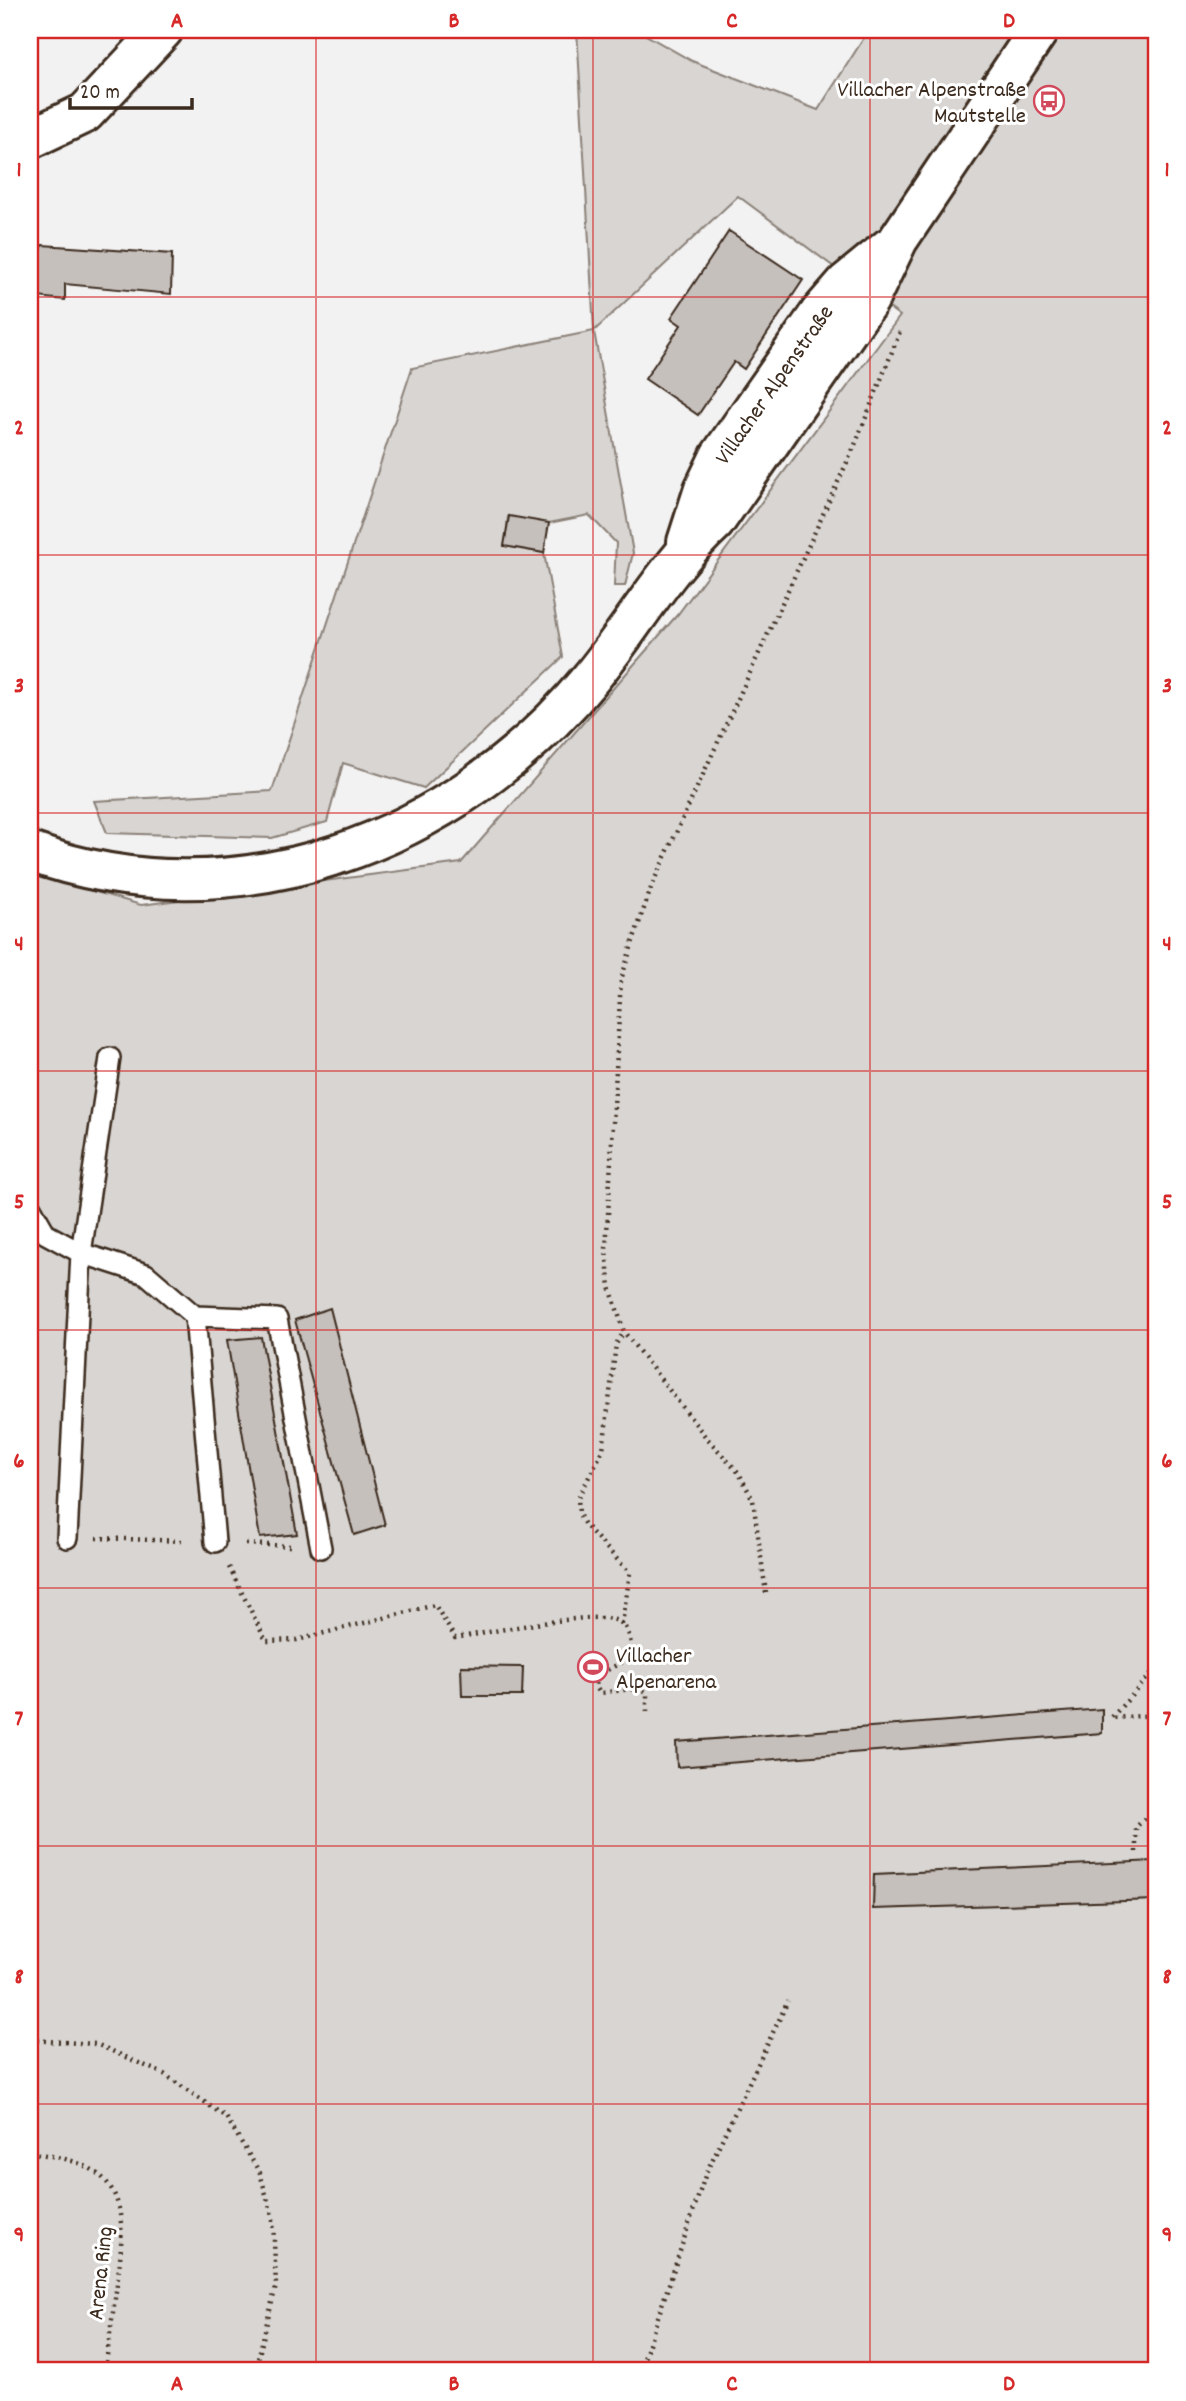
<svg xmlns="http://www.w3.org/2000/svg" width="1186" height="2401" viewBox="0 0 1186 2401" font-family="Dekko,sans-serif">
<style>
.green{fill:#d8d5d2;stroke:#8a8078;stroke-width:2}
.building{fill:#c6c0bd;stroke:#3b2a1e;stroke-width:2}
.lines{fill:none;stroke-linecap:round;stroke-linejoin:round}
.lane-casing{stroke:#3b2a1e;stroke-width:24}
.street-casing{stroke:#3b2a1e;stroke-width:44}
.path{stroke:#3b2a1e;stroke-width:4.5;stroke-dasharray:2 5;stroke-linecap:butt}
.lane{stroke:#fff;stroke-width:19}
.street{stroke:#fff;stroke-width:38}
.grid{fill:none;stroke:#d62828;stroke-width:2;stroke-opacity:0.55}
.labels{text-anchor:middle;stroke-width:6;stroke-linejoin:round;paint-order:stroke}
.poi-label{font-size:23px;fill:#3b2a1e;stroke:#fff;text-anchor:end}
.street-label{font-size:23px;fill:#3b2a1e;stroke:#fff}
.neatline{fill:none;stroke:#d62828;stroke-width:2.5}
.grid-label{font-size:23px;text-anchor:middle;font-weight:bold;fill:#d62828}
</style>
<rect width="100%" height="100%" fill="#f3f2f2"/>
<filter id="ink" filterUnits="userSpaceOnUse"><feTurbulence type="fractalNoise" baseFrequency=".0143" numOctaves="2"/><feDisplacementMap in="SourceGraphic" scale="14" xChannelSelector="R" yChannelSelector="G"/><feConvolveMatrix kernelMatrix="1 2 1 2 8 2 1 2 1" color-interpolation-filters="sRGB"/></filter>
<g filter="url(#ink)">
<!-- green -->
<path class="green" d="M577 30H637L692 61 818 110 869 30H1156V2371H30V873L141 905 461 863 678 614 900 316 738 196 594 331 633 553 625 586H614L616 543 589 515 549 523 508 517 505 546 544 553 563 657 424 788 343 763 327 822 272 838 107 833 94 801 272 791 412 368 594 331Z"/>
<!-- building -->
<path class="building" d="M729 231 803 280 744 369 734 362 698 415 645 379 681 325 671 318Z
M42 245 172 254 171 294 65 284V300L38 297 37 310H30V276L37 277Z
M509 516 549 523 544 553 504 546Z
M330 1308 385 1525 354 1535 295 1320Z
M261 1337 297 1534 260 1538 227 1340Z
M461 1666 523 1667 522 1696H462Z
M1102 1709V1733L677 1767 676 1742Z
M1156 1861V1900L873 1909 874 1874Z"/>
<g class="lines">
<!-- lane casing -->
<g class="lane-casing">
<path id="lane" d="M30 1206 46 1234 81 1253 146 1274 195 1316 215 1542
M195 1316 277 1319 321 1548
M67 1538 81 1253 110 1058"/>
</g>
<!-- street casing -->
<g class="street-casing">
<path id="street" d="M30 139 85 113 163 30
M687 542 704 489 720 456 820 313 846 283 890 247
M30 852C235 926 455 843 590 679 634 626 663 570 715 522L869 300 898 240 1039 30"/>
</g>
<!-- path -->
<path class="path" d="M96 1538 185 1541
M246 1544 290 1546
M229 1567 266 1641 297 1640 435 1605 455 1638C487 1633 588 1611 615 1620 630 1625 631 1642 632 1656L597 1676 596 1687 600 1693 640 1688 647 1693V1714
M766 1593 753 1500 739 1473 705 1436 624 1332 610 1287 606 1250 621 980 634 938 652 885 855 445 901 329
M622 1624 630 1573 585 1525 579 1514 578 1498 603 1450 616 1344 624 1332
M1156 1669 1111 1718 1156 1715
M1136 1852V1827L1156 1808
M30 2040 96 2044 164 2074 226 2117 260 2173 273 2219 276 2286 255 2371
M30 2153C116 2162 129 2194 118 2276 114 2307 109 2339 105 2371
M640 2371 706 2173 788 2001"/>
<!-- lane -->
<use href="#lane" class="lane"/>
<!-- street -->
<use href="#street" class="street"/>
</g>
</g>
<!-- grid -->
<path class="grid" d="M316 30V2371M593 30V2371M870 30V2371M30 297H1156M30 555H1156M30 813H1156M30 1071H1156M30 1330H1156M30 1588H1156M30 1846H1156M30 2104H1156"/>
<!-- icons -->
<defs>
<g id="bus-ring" transform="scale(1.575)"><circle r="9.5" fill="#fff" stroke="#d1495b" stroke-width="1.5"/><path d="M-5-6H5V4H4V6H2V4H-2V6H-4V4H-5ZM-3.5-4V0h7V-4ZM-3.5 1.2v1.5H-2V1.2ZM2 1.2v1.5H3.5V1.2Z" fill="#d1495b"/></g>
<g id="stadium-ring" transform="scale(1.575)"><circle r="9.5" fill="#fff" stroke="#d1495b" stroke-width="1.5"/><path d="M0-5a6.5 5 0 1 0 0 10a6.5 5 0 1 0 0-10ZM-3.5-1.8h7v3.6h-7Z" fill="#d1495b"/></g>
</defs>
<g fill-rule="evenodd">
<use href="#bus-ring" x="1049" y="101"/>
<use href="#stadium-ring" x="593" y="1667"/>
</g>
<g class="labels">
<!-- poi labels -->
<g class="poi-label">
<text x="1026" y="96">Villacher Alpenstraße<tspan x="1026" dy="26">Mautstelle</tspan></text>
<text x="616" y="1662" text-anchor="start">Villacher<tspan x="616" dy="26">Alpenarena</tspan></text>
</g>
<!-- street labels -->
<g class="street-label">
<text transform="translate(773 384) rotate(-55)" y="8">Villacher Alpenstraße</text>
<text transform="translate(99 2273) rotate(-84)" y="8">Arena Ring</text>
</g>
</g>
<!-- margin -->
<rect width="1186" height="2401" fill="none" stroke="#fff" stroke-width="77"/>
<!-- scale -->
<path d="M70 98v10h122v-10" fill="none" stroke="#3b2a1e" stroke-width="3.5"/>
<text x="80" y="98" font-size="21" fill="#3b2a1e" stroke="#ffffff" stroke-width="5" paint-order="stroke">20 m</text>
<rect x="38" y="38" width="1110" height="2324" class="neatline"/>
<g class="grid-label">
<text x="177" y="27">A</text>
<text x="454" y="27">B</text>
<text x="732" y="27">C</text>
<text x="1009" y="27">D</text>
<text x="19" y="176">1</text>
<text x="1167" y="176">1</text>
<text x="19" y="434">2</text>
<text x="1167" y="434">2</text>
<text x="19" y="692">3</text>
<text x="1167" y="692">3</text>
<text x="19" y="950">4</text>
<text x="1167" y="950">4</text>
<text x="19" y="1208">5</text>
<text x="1167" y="1208">5</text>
<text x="19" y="1467">6</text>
<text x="1167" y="1467">6</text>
<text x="19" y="1725">7</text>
<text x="1167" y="1725">7</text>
<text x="19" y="1983">8</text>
<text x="1167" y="1983">8</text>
<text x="19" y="2241">9</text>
<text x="1167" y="2241">9</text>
<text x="177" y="2390">A</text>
<text x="454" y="2390">B</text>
<text x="732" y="2390">C</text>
<text x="1009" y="2390">D</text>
</g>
</svg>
